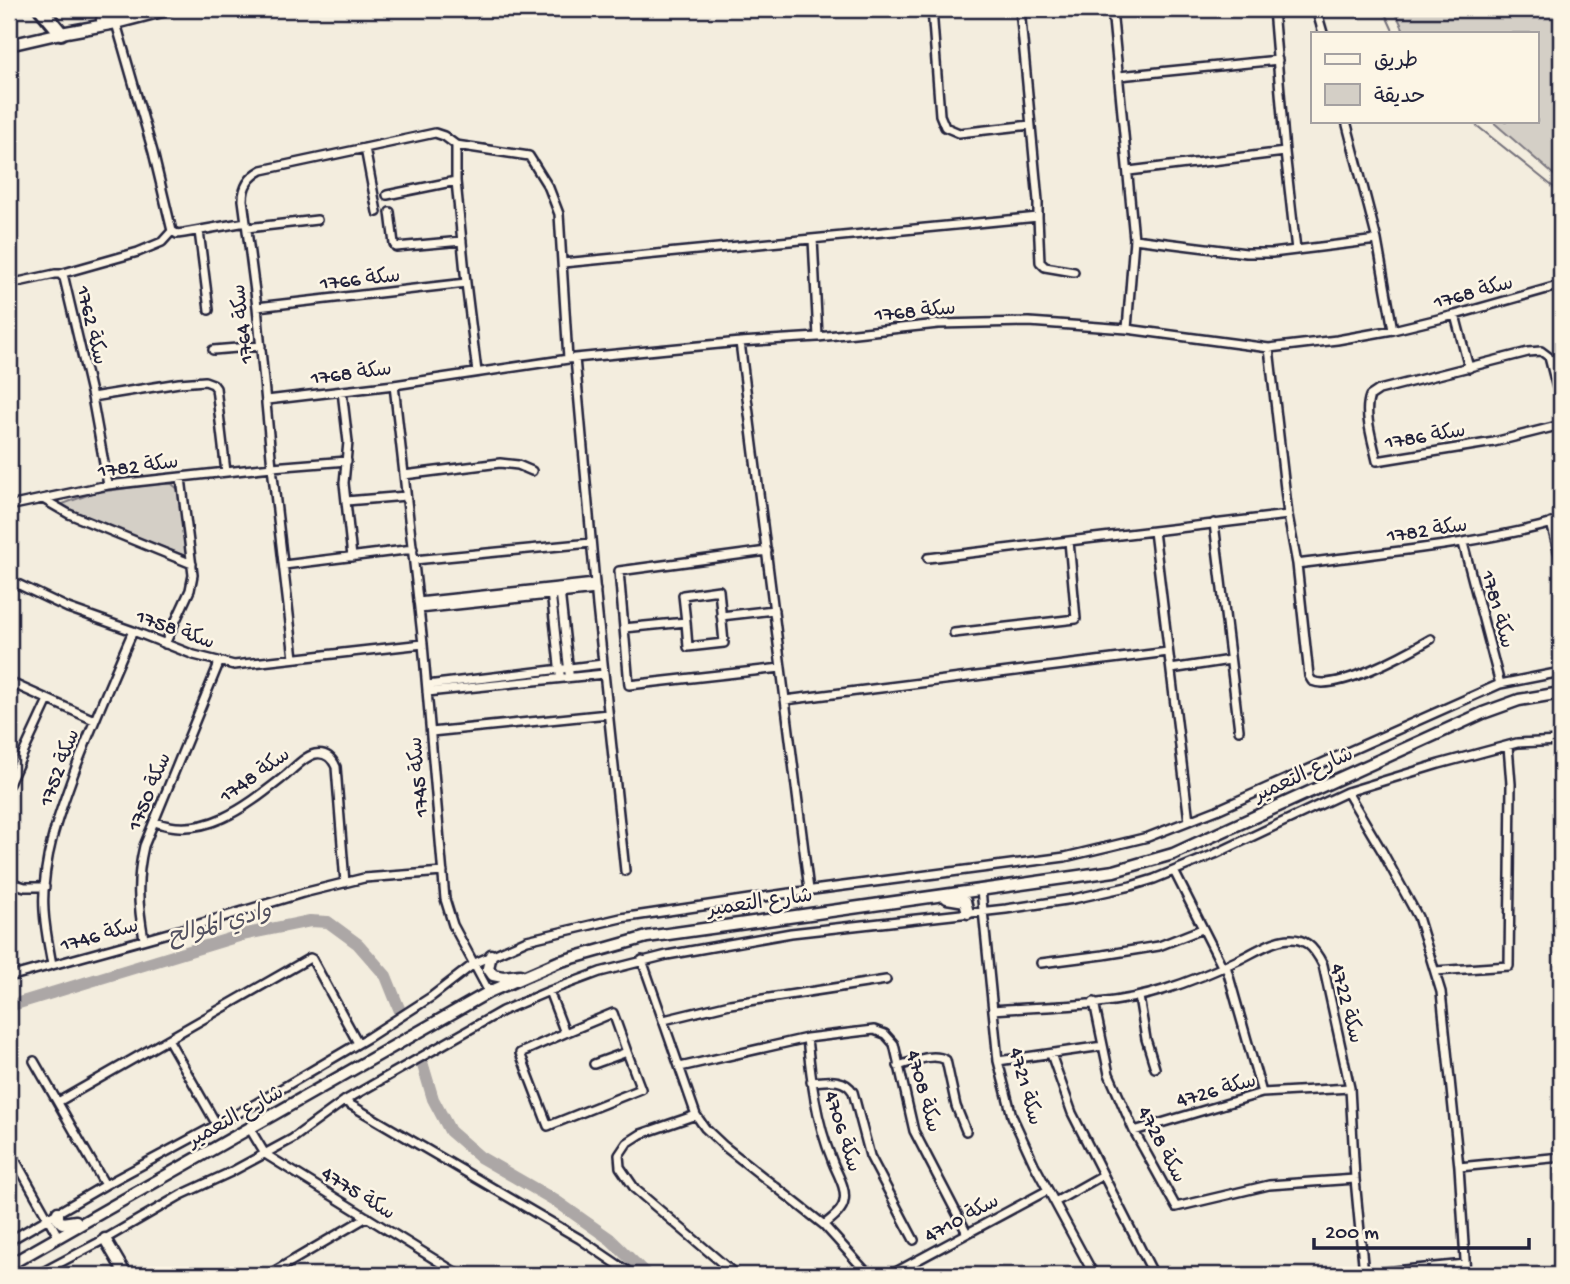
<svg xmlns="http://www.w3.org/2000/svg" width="1570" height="1284" viewBox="0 0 1570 1284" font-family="'Gochi Hand','Playpen Sans Arabic',sans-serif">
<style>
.green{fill:#d4cfc6;stroke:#7b7880;stroke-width:2}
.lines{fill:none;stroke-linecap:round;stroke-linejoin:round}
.stream{stroke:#75727b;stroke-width:2}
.river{stroke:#aca7a6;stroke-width:12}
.street-casing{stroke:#22223b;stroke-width:12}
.secondary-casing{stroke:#22223b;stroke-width:15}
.highway-casing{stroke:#22223b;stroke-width:18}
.street{stroke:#fcf5e5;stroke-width:7}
.secondary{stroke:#fcf5e5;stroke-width:10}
.highway{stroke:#fcf5e5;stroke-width:12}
.labels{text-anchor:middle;stroke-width:5;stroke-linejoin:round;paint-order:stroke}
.street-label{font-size:21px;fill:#22223b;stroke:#fcf5e5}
.water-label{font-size:23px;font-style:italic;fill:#525160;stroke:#fcf5e5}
</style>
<rect width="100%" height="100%" fill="#f3edde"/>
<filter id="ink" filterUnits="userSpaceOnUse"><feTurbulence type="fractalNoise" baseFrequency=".0143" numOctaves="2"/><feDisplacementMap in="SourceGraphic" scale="14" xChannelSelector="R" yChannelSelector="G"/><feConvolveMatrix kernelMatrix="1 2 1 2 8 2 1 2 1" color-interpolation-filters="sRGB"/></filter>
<g filter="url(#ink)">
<!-- green -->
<path class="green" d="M1394 9H1561V181L1492 121H1537V33H1405Z
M162 483 172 484 180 491 188 557 57 506 93 493Z"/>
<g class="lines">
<!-- stream -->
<path class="stream" d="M1383 9 1394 33
M1471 121 1561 193"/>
<!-- river -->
<path class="river" d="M9 1006 242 935 310 921 328 922 358 944 386 976 400 1011
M422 1062 433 1099 450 1131 480 1157 556 1201 610 1239 647 1275"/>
<!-- street casing -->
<g class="street-casing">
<path id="street" d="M932 9 940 115 945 127 959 133 1030 125
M1112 9 1134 239 1127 329
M1273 9 1285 152 1296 250
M1316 9 1323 33
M116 23 153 152 172 231 177 234 184 233 246 222
M1119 76 1278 60
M1346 121 1377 240 1393 330
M456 145 529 156 549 188 559 214 568 359
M365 148 377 212
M1129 171 1285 152
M387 195 456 181
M390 212 394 244 396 247 462 241
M1038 217 1040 262 1045 267 1074 272
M247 228 317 220
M199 231 209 310
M813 239 818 337
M1134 239 1246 253H1272L1377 240
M563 263 1038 217V201L1020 9
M60 274 138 252 162 242 172 231
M9 284 55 274H60L64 278 92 397 108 485
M257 307 466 283
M1455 315 1469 368
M740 342 809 890
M1269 348 1288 515 1297 564 1309 676 1312 681C1337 692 1407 653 1431 639
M213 350 261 346
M575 358 597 606 625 871
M394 385 423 644 445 899 453 925 489 992
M342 391 348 442 344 483 352 557
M92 397 179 383 205 381 213 384 216 388 226 472
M267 400 394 385 575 358 740 342 818 337 938 324 1029 322 1127 329 1269 348 1337 340 1393 330 1455 315 1561 285
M1561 404 1549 357 1541 351 1528 352 1379 390 1370 396C1363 413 1373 442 1377 461L1494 442 1561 425
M404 475 500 463 518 465 532 471
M43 499 69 514 192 564
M346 501 406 496
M9 506 108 485 272 467 347 461
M1214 523 1239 730
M1551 523 1561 562
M1154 531 1189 821
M1463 543 1500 684
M767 551 619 571 629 685 781 668
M928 558 1069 541
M414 560 591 543
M1297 564C1385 552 1475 545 1561 521
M284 565 413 549
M9 580 68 608 133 631 194 655 234 665 423 644
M560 591 569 673
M551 592 560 674
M418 602 595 583
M419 609 596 590
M721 616 774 610
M624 628 686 622 683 595 719 590 724 643 688 647 686 622
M954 633 1076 619 1069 541 1288 515
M165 644 190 590 193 575 181 478
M294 658 272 467 257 307 243 200C243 186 249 177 262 170L435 133 444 136 456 145V181L466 283 477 372
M1171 669 1230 660
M9 682 94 720
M427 685 603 664
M427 692 604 674
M785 700 1168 652
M431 732 608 714
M9 784 48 700
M1347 792 1382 851 1418 917 1441 992 1459 1167 1466 1275
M155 822C205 841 248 805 285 776 293 769 305 756 315 754 326 752 332 758 336 767L345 883
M1174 871 1223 968
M9 882 25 887H45
M981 890 998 1061 1012 1116 1034 1164 1094 1275
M144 939C138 906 136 880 144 846L219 663
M642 960 696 1115 705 1128 724 1146 824 1225 869 1275
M1041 963 1103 955 1159 946 1202 929
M52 965C49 947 45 929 44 911 41 862 58 816 75 770 93 723 113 677 133 631
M1226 966 1262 1093
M1435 971 1509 966 1511 784 1508 746
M9 977 179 930 303 893 364 878 443 872
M549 991 565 1033 520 1053 548 1126 641 1089 627 1052 594 1064
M1139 997 1146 1039 1155 1068
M1094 1002 1109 1074 1134 1131 1176 1207 1269 1185 1355 1179
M993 1010C1048 1006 1110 1007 1163 990 1188 982 1214 972 1238 960 1249 955 1270 942 1282 940 1304 935 1314 947 1323 965L1350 1088 1355 1179 1364 1274
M664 1020 730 1004 886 980
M565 1033 613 1013 627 1052
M807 1038C811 1079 816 1121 832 1160 836 1172 847 1188 844 1201 843 1211 831 1219 824 1225
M168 1039 217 1125
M1051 1054 1072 1113 1154 1275
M34 1061 105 1185
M998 1061 1103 1046
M898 1066C913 1062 932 1052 946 1060L956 1106 966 1131
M680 1067 807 1038 874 1030 885 1034 894 1044 914 1131 967 1233
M811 1082C827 1081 844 1077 853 1092L870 1156 914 1240
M344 1101 580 1239 633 1275
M58 1102 310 958 312 959 358 1043
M696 1115 641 1134 627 1143 619 1155 620 1167 635 1189 736 1275
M250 1129 265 1154 460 1275
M1134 1131 1262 1093 1350 1088
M9 1149 58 1236
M1459 1167 1561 1157
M1055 1202 1103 1175
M9 1241 105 1185 257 1103 369 1037 431 997 475 963 527 940 621 918 790 893 1065 857 1111 846 1148 837 1217 810 1500 684 1561 672
M37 1275 105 1239 181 1195 231 1172 292 1139 344 1101 502 1011 549 991 600 972 667 955 791 933 1006 909 1073 899 1131 886 1154 879 1215 854 1347 792 1439 764 1517 743 1561 741
M268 1275 367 1217
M890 1275 1048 1190
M1354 1275 1465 1264"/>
</g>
<!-- secondary casing -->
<g class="secondary-casing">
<path id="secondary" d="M102 20 139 9
M9 45 61 33 116 23 170 9
M947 898 965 901 968 913
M491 955 488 968 493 975 503 977 520 975
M58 1212V1219L62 1223 76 1221
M105 1239 126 1275
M9 1265 489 992 558 962 647 937 1114 871 1173 854 1483 713 1519 700 1561 693"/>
</g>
<!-- highway casing -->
<g class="highway-casing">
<path id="highway" d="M41 9 61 33"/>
</g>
<!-- street -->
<use href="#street" class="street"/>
<!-- secondary -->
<use href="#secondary" class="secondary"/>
<!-- highway -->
<use href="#highway" class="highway"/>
</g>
</g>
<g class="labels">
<!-- street labels -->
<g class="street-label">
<text transform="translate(360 278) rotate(-6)" y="7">سكة 1766</text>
<text transform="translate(1473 291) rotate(-15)" y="7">سكة 1768</text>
<text transform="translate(915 310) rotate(-5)" y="7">سكة 1768</text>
<text transform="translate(241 324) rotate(-96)" y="7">سكة 1764</text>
<text transform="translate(93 325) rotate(77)" y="7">سكة 1762</text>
<text transform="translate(351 372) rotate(-7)" y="7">سكة 1768</text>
<text transform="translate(1425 435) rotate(-9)" y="7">سكة 1786</text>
<text transform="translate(138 465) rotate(-7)" y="7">سكة 1782</text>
<text transform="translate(1427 529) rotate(-8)" y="7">سكة 1782</text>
<text transform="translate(1499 609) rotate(75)" y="7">سكة 1781</text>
<text transform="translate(176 628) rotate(20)" y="7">سكة 1758</text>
<text transform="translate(58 767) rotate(-69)" y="7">سكة 1752</text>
<text transform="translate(1303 773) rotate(-24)" y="7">شارع التعمير</text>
<text transform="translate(254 774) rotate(-35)" y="7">سكة 1748</text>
<text transform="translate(417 777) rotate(-95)" y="7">سكة 1745</text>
<text transform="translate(148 791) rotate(-67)" y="7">سكة 1750</text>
<text transform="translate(760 901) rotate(-8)" y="7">شارع التعمير</text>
<text transform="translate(99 934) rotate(-15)" y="7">سكة 1746</text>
<text transform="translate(1348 1003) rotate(76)" y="7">سكة 4722</text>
<text transform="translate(1027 1086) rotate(75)" y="7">سكة 4721</text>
<text transform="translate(1216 1089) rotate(-15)" y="7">سكة 4726</text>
<text transform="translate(925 1091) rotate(75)" y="7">سكة 4708</text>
<text transform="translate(235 1115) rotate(-29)" y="7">شارع التعمير</text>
<text transform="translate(844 1131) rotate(73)" y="7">سكة 4706</text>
<text transform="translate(1163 1144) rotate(63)" y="7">سكة 4728</text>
<text transform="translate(359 1192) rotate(32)" y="7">سكة 4775</text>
<text transform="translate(961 1217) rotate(-28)" y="7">سكة 4710</text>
</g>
<!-- water labels -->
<g class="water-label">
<text transform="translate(219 922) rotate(-15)" y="8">وادي الموالح</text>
</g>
</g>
<!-- margin -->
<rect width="1570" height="1284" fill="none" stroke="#fcf5e5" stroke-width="35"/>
<rect x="18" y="18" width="1535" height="1249" fill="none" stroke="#22223b" stroke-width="2.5" filter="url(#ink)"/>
<!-- legend -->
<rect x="1311" y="32" width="228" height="91" fill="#fcf5e5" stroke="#a5a1a1" stroke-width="2"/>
<rect x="1325" y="54" width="35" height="10" fill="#fcf5e5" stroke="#a5a1a1" stroke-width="2"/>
<text x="1374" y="66" font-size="21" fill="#22223b">طريق</text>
<rect x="1325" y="84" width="35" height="21" fill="#d4cfc6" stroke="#a5a1a1" stroke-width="2"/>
<text x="1374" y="102" font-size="21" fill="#22223b">حديقة</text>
<!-- scale -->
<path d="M1314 1238v10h215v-10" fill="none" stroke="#22223b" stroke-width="3.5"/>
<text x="1325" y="1238" font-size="21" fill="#22223b" stroke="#fcf5e5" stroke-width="5" paint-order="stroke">200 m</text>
</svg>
